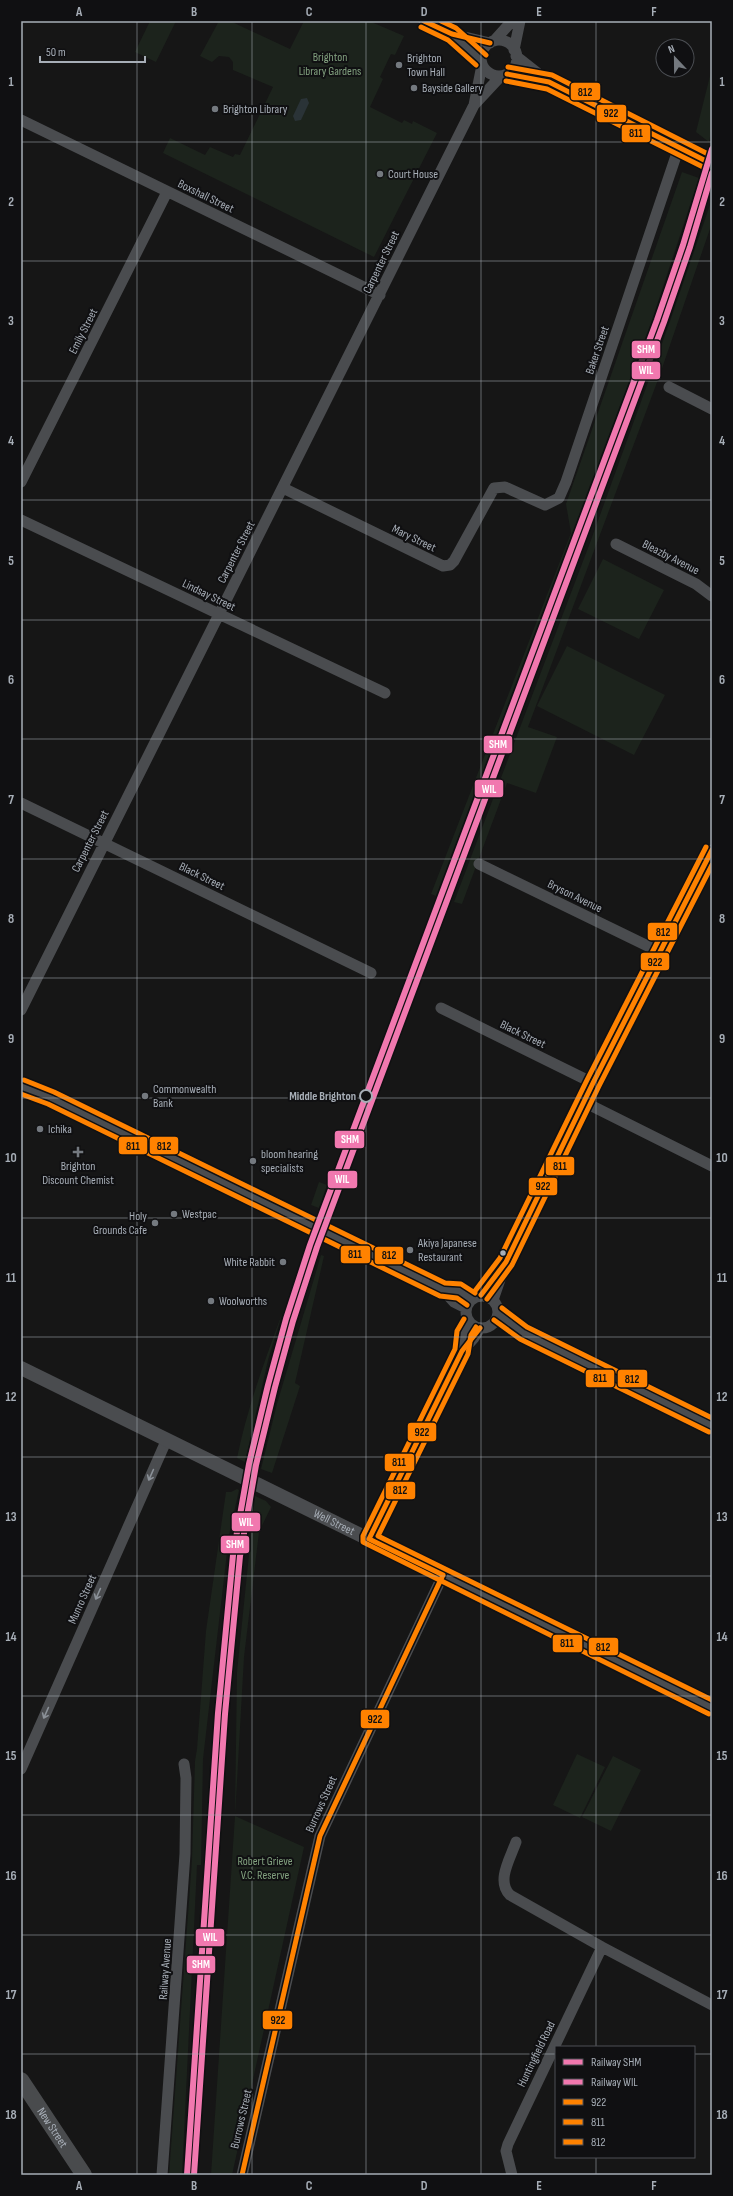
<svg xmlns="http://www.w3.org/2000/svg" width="733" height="2196" viewBox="0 0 733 2196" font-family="'Sofia Sans Condensed',sans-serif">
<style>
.green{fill:#1c231c}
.water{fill:#2a3337}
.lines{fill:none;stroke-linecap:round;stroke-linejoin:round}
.minor{stroke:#4a4c4f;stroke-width:11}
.tertiary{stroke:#4a4c4f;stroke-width:14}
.secondary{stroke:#494b4d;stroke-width:16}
.bus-1-casing{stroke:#101012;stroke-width:8}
.bus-2-casing{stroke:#101012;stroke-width:8}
.bus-3-casing{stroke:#101012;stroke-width:8}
.bus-1{stroke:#ff8200;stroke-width:5}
.bus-2{stroke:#ff8200;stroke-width:5}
.bus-3{stroke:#ff8200;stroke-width:5}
.rail-1-casing{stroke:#101012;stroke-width:9}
.rail-2-casing{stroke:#101012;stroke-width:9}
.rail-1{stroke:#f178af;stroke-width:6}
.rail-2{stroke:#f178af;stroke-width:6}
.oneway{stroke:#8b9198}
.grid{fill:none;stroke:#a7aeb7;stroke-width:1;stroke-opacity:0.55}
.poi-dot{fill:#74797f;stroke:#101012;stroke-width:1.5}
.stop-dot{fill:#101012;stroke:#a7aeb7;stroke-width:2}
.bus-dot{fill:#a7aeb7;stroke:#101012;stroke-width:1.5}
.labels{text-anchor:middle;stroke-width:4;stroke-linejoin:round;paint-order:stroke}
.park-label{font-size:12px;fill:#82a17f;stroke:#101012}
.poi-label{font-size:12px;fill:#a7aeb7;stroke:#101012;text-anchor:start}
.street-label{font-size:12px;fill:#a7aeb7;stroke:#101012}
.stop-label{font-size:12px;font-weight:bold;fill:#a7aeb7;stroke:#101012;text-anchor:end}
.line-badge{stroke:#101012;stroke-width:1.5}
.badge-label{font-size:11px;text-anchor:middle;font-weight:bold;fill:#fff}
.pale-badge-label{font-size:11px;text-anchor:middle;font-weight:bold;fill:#111}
.neatline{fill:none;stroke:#a7aeb7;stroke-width:1.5}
.grid-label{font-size:13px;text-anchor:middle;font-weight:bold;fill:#a7aeb7}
</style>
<rect width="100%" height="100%" fill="#161616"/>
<!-- green -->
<path class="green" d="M150 21H176L156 62 135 52Z
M219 21H230L290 49 304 21H369L404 36 395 55 391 54 380 77 383 79 370 107 402 123 404 120 412 124 413 121 437 133 374 257 163 153 170 138 205 155 210 147 233 157 235 154 240 155 273 87 233 70V62L229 57 219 56 212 62 200 56Z
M712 68V128L709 142 696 132Z
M682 172 699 178 651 323 436 896 431 894 571 533 566 504Z
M712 199V223L659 377 528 727 557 737 536 793 507 783 462 904 454 902 591 540 668 327Z
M603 559 664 590 639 639 578 609Z
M567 646 665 695 634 755 537 706Z
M319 1182 327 1185 319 1208 311 1205Z
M321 1255 324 1256 295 1383 300 1386 272 1473 261 1469 277 1404Z
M283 1311 268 1360 245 1462 237 1458C247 1408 265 1360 283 1311Z
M237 1489 239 1490 229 1535 203 1759 201 1865H197L182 2175H169L192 1860 195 1761 197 1749 206 1631 226 1492H231Z
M255 1496 266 1501 271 1507 259 1532 244 1657 235 1816 304 1847 232 2175H211L235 1816 237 1672Z
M577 1754 605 1767 580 1818 553 1805Z
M613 1756 641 1770 611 1831 582 1817Z"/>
<!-- water -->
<path class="water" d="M307 98 309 103 301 120 295 121 293 116 301 99Z"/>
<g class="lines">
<!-- minor -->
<path class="minor" d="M424 21 452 34 490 43
M453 35 481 60
M481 58a18 18 0 1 1 36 0a18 18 0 1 1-36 0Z
M494 41 512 21
M514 50 520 21
M516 56 549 82 712 164
M507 74 546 82
M474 105 482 65
M21 120 380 295
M669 387 712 409
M21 482 167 192
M283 488 443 566 450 565 454 561 494 488 505 487 545 505 559 498 566 482 679 147
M21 520 385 693
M616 544 696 584 712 596
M21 803 371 973
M479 864 660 952
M441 1008 593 1083
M21 1010 474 105 501 76
M21 1086 51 1098 443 1290 454 1302 466 1308
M584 1102 712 1166
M443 1290 459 1291 471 1299
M481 1295 500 1271
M466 1312a16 16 0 1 1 32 0a16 16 0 1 1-32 0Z
M493 1300 506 1262 593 1083 712 850
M498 1314 523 1333 712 1426
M462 1351 474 1338 480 1328
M369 1539 462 1351 464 1333 470 1323
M21 1769 167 1439
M516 1842C510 1859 496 1881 510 1895L602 1947
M162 2175 185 1854 186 1778 184 1764
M242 2175 320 1836 443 1575
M512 2175 506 2151 508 2144 602 1947 712 2005"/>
<!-- tertiary -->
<path class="tertiary" id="s1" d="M21 1368 712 1708"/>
<!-- secondary -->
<path class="secondary" id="s2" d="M21 2080 84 2175"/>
<!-- bus-1 casing -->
<g class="bus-1-casing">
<path id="bus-1" d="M424 21 452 34 490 43
M507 74 549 82 712 164
M481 1295 506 1262 593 1083 712 850
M369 1539 462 1351 480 1328
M369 1539 443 1575
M242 2175 320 1836 443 1575"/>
</g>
<!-- bus-2 casing -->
<g class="bus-2-casing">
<path id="bus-2" d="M421 27 448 40 476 65
M506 81 547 89 709 170
M21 1094 48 1104 440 1296 457 1298 467 1305
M487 1299 512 1265 599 1086 712 865
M464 1319 457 1331 455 1349 363 1536V1542L709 1714
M494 1320 520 1339 709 1432"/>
</g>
<!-- bus-3 casing -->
<g class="bus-3-casing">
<path id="bus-3" d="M441 21 456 28 486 55
M508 67 552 75 712 156
M24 1080 54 1092 445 1283 461 1284 475 1293
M475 1291 500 1258 587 1080 706 847
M502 1308 527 1327 712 1418
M476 1327 471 1335 468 1354 378 1536 712 1700"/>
</g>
<!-- bus-1 -->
<use href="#bus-1" class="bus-1"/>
<!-- bus-2 -->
<use href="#bus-2" class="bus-2"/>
<!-- bus-3 -->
<use href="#bus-3" class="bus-3"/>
<!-- rail-1 casing -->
<g class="rail-1-casing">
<path id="rail-1" d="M187 2175 218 1713 233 1555 249 1464 268 1385 286 1319 310 1245 657 320 683 245 712 149"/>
</g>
<!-- rail-2 casing -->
<g class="rail-2-casing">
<path id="rail-2" d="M194 2175 225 1714 240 1556 256 1465 275 1387 293 1321 317 1247 664 322 690 247 712 173"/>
</g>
<!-- rail-1 -->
<use href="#rail-1" class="rail-1"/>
<!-- rail-2 -->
<use href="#rail-2" class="rail-2"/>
</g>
<!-- one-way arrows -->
<defs><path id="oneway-shaft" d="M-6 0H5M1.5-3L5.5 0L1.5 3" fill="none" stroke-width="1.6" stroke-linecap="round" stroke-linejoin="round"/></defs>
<g class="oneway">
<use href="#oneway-shaft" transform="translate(151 1475) rotate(114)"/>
<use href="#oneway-shaft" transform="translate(98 1594) rotate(114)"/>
<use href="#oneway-shaft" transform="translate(46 1713) rotate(114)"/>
</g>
<!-- grid -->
<path class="grid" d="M137 21V2175M252 21V2175M366 21V2175M481 21V2175M596 21V2047M21 142H712M21 261H712M21 381H712M21 500H712M21 620H712M21 739H712M21 859H712M21 978H712M21 1098H712M21 1218H712M21 1337H712M21 1457H712M21 1576H712M21 1696H712M21 1815H712M21 1935H712M21 2054H556M694 2054H712M596 2157V2175"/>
<!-- markers -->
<g class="poi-dot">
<circle cx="399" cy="65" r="4"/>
<circle cx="414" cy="88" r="4"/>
<circle cx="215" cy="109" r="4"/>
<circle cx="380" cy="174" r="4"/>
<circle cx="145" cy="1096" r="4"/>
<circle cx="40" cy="1129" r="4"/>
<path d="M76 1146h4v4h4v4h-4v4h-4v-4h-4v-4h4z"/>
<circle cx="253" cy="1161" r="4"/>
<circle cx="174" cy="1214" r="4"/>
<circle cx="155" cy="1223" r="4"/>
<circle cx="410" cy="1250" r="4"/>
<circle cx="283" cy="1262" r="4"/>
<circle cx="211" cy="1301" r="4"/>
</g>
<circle class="stop-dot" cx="366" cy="1096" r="6"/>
<circle class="bus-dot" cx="503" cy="1253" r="3.5"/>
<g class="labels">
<!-- park labels -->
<g class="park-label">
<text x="330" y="61">Brighton<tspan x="330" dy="14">Library Gardens</tspan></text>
<text x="265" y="1865">Robert Grieve<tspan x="265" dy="14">V.C. Reserve</tspan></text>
</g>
<!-- poi labels -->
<g class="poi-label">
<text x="407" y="62">Brighton<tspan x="407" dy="14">Town Hall</tspan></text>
<text x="422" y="92">Bayside Gallery</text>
<text x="223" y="113">Brighton Library</text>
<text x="388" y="178">Court House</text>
<text x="153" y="1093">Commonwealth<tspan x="153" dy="14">Bank</tspan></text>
<text x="48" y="1133">Ichika</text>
<text x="261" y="1158">bloom hearing<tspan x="261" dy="14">specialists</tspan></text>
<text x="78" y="1170" text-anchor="middle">Brighton<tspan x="78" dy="14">Discount Chemist</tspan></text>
<text x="182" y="1218">Westpac</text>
<text x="147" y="1220" text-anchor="end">Holy<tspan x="147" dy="14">Grounds Cafe</tspan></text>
<text x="418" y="1247">Akiya Japanese<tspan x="418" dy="14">Restaurant</tspan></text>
<text x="275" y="1266" text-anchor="end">White Rabbit</text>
<text x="219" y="1305">Woolworths</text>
</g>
<!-- street labels -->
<g class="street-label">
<text transform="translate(206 196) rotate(26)" y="4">Boxshall Street</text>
<text transform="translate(381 262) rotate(-64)" y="4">Carpenter Street</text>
<text transform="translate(83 331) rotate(-63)" y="4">Emily Street</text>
<text transform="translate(597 350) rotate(-71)" y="4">Baker Street</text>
<text transform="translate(414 538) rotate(26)" y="4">Mary Street</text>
<text transform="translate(236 552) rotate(-63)" y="4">Carpenter Street</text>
<text transform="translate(671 557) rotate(27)" y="4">Bleazby Avenue</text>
<text transform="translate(209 595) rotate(26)" y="4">Lindsay Street</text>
<text transform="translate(90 841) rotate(-63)" y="4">Carpenter Street</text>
<text transform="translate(202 876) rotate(26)" y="4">Black Street</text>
<text transform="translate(575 896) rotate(26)" y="4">Bryson Avenue</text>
<text transform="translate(523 1034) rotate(26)" y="4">Black Street</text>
<text dy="4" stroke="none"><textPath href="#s1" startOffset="349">Well Street</textPath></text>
<text transform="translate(82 1599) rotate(-66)" y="4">Munro Street</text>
<text transform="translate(321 1804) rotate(-66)" y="4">Burrows Street</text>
<text transform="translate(165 1969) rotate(-86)" y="4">Railway Avenue</text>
<text transform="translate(536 2054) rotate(-64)" y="4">Huntingfield Road</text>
<text transform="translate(241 2119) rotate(-77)" y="4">Burrows Street</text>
<text dy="4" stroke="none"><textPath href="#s2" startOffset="57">New Street</textPath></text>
</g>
<!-- stop labels -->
<g class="stop-label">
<text x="356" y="1100">Middle Brighton</text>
</g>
</g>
<g class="line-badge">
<rect x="570" y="82" width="31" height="19" rx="4" fill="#ff8200"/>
<rect x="596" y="104" width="31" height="19" rx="4" fill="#ff8200"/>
<rect x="621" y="124" width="30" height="19" rx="4" fill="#ff8200"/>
<rect x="631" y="340" width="30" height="19" rx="4" fill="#f178af"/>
<rect x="631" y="361" width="30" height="19" rx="4" fill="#f178af"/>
<rect x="483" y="735" width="30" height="19" rx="4" fill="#f178af"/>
<rect x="474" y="779" width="30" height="19" rx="4" fill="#f178af"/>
<rect x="647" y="922" width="31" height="19" rx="4" fill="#ff8200"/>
<rect x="640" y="952" width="30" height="19" rx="4" fill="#ff8200"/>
<rect x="334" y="1130" width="31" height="19" rx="4" fill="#f178af"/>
<rect x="118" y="1136" width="30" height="19" rx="4" fill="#ff8200"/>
<rect x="149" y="1136" width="30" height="19" rx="4" fill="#ff8200"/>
<rect x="545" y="1156" width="30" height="20" rx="4" fill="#ff8200"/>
<rect x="327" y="1170" width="31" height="19" rx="4" fill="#f178af"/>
<rect x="528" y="1177" width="30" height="19" rx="4" fill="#ff8200"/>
<rect x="340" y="1245" width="31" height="19" rx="4" fill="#ff8200"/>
<rect x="374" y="1246" width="30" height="19" rx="4" fill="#ff8200"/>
<rect x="585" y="1369" width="30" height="19" rx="4" fill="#ff8200"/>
<rect x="617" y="1369" width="31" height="19" rx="4" fill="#ff8200"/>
<rect x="407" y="1422" width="30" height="20" rx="4" fill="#ff8200"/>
<rect x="384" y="1453" width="31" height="19" rx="4" fill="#ff8200"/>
<rect x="385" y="1481" width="31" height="19" rx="4" fill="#ff8200"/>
<rect x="231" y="1512" width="30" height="20" rx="4" fill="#f178af"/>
<rect x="220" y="1535" width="30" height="19" rx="4" fill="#f178af"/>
<rect x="552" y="1634" width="31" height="19" rx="4" fill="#ff8200"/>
<rect x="588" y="1637" width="31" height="19" rx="4" fill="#ff8200"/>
<rect x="360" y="1709" width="30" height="20" rx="4" fill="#ff8200"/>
<rect x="195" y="1928" width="30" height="19" rx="4" fill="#f178af"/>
<rect x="186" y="1955" width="30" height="19" rx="4" fill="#f178af"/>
<rect x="262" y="2010" width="31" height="20" rx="4" fill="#ff8200"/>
</g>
<g class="badge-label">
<text x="646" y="353">SHM</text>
<text x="646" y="374">WIL</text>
<text x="498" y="748">SHM</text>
<text x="489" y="793">WIL</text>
<text x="350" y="1143">SHM</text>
<text x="342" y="1183">WIL</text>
<text x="246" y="1526">WIL</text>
<text x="235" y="1548">SHM</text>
<text x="210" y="1941">WIL</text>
<text x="201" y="1968">SHM</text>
</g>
<g class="pale-badge-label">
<text x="585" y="96">812</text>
<text x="611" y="117">922</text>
<text x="636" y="137">811</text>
<text x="663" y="936">812</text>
<text x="655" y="966">922</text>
<text x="133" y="1150">811</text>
<text x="164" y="1150">812</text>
<text x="560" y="1170">811</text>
<text x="543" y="1190">922</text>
<text x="355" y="1258">811</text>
<text x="389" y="1259">812</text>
<text x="600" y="1382">811</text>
<text x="632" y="1383">812</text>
<text x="422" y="1436">922</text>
<text x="399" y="1466">811</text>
<text x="400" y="1494">812</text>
<text x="567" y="1647">811</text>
<text x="603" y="1651">812</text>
<text x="375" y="1723">922</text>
<text x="278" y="2024">922</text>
</g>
<!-- border -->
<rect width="733" height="2196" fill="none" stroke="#101012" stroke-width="44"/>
<!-- legend -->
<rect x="555" y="2046" width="140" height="112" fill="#101012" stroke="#4c4f54"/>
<rect x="563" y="2059" width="20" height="6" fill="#f178af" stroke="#4c4f54"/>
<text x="591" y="2066" font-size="12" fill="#a7aeb7">Railway SHM</text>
<rect x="563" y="2079" width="20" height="6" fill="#f178af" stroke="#4c4f54"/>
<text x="591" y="2086" font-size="12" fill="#a7aeb7">Railway WIL</text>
<rect x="563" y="2099" width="20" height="6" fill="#ff8200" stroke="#4c4f54"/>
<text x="591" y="2106" font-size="12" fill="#a7aeb7">922</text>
<rect x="563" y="2119" width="20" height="6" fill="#ff8200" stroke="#4c4f54"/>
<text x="591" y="2126" font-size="12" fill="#a7aeb7">811</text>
<rect x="563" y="2139" width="20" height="6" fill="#ff8200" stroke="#4c4f54"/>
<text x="591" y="2146" font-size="12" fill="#a7aeb7">812</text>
<!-- north arrow -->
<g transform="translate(675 58) rotate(338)"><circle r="19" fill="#101012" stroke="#4c4f54"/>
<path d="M0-3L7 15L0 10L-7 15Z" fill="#74797f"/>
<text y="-6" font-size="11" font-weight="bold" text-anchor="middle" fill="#a7aeb7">N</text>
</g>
<!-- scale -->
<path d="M40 56v6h105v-6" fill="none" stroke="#a7aeb7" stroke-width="2"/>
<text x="46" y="56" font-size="12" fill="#a7aeb7" stroke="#101012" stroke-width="3" paint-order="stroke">50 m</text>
<rect x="22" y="22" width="689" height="2152" class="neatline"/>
<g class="grid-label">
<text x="79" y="16">A</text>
<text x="194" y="16">B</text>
<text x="309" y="16">C</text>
<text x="424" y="16">D</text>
<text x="539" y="16">E</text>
<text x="654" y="16">F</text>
<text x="11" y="86">1</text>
<text x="722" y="86">1</text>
<text x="11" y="206">2</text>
<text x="722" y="206">2</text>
<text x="11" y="325">3</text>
<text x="722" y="325">3</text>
<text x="11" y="445">4</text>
<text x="722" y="445">4</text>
<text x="11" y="565">5</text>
<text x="722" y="565">5</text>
<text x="11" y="684">6</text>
<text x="722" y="684">6</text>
<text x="11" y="804">7</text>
<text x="722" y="804">7</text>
<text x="11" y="923">8</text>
<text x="722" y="923">8</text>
<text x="11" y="1043">9</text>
<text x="722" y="1043">9</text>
<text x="11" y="1162">10</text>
<text x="722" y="1162">10</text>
<text x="11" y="1282">11</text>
<text x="722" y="1282">11</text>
<text x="11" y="1401">12</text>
<text x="722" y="1401">12</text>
<text x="11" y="1521">13</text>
<text x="722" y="1521">13</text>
<text x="11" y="1641">14</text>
<text x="722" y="1641">14</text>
<text x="11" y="1760">15</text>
<text x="722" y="1760">15</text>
<text x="11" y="1880">16</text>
<text x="722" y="1880">16</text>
<text x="11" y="1999">17</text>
<text x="722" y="1999">17</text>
<text x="11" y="2119">18</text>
<text x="722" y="2119">18</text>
<text x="79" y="2190">A</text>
<text x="194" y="2190">B</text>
<text x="309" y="2190">C</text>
<text x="424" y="2190">D</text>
<text x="539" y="2190">E</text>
<text x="654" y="2190">F</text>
</g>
</svg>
